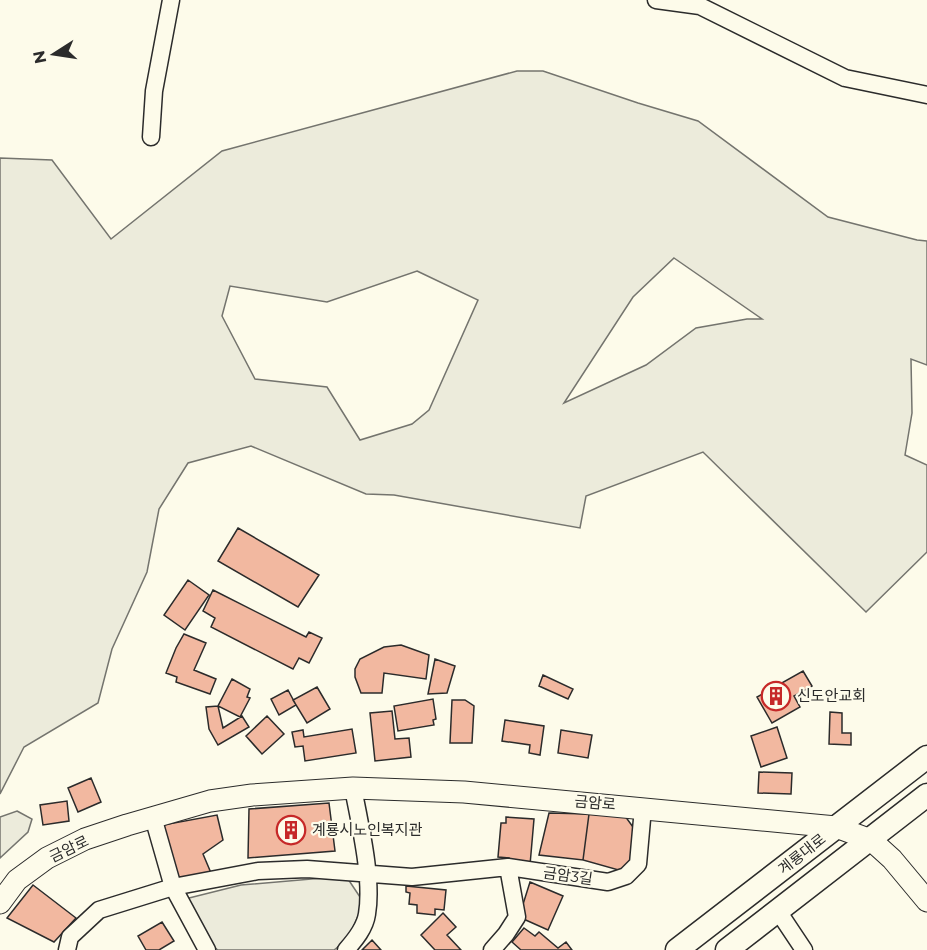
<svg xmlns="http://www.w3.org/2000/svg" width="927" height="950" viewBox="0 0 927 950" font-family="Montserrat,'Noto Sans KR',sans-serif">
<style>
.green{fill:#ecebdb;stroke:#74746e;stroke-width:1.5;fill-rule:evenodd}
.building{fill:#f2b8a0;stroke:#2b2b2b;stroke-width:1.5}
.lines{fill:none;stroke-linecap:round;stroke-linejoin:round}
.minor-casing{stroke:#2b2b2b;stroke-width:19}
.tertiary-casing{stroke:#2b2b2b;stroke-width:23}
.secondary-casing{stroke:#2b2b2b;stroke-width:25}
.minor{stroke:#fdfbea;stroke-width:16}
.tertiary{stroke:#fdfbea;stroke-width:21}
.secondary{stroke:#fdfbea;stroke-width:22}
.labels{text-anchor:middle;stroke-width:4.5;stroke-linejoin:round;paint-order:stroke}
.poi-label{font-size:15px;fill:#2b2b2b;stroke:#fdfbea;text-anchor:start}
.street-label{font-size:15px;fill:#2b2b2b;stroke:#fdfbea}
</style>
<rect width="100%" height="100%" fill="#fdfbea"/>
<!-- green -->
<path class="green" d="M517 71H543L638 103 698 121 828 217 917 240 927 241V365L911 359 912 413 905 455 927 465V552L866 612 703 452 586 496 580 528 394 495 366 494 251 446 188 463 159 509 147 572 112 649 98 703 24 747 0 794V158L52 160 111 239 222 151ZM674 258 762 319H747L696 328 646 365 564 403 633 297ZM417 271 478 300 429 410 412 424 360 440 327 387 255 379 222 316 230 286 327 302Z
M17 811 32 819 28 832 0 858V817Z
M346 876 362 900 361 909 348 939 334 950H218L211 945 185 899 241 885Z"/>
<!-- building -->
<path class="building" d="M238 528 319 575 298 607 218 561Z
M188 580 209 595 185 630 164 615Z
M213 590 306 637 309 632 322 638 309 663 299 658 293 669 211 627 215 618 203 611Z
M184 634 206 643 194 670 216 679 210 694 176 682 177 677 166 673 176 648Z
M401 645 429 655 426 679 384 673 382 693H361L355 677V669L360 659 384 647Z
M435 659 455 666 447 693 428 694Z
M803 671 812 686 794 696 800 707 772 723 757 697Z
M543 675 573 689 568 699 539 686Z
M232 679 250 689 247 697 250 698 240 717 218 706Z
M317 687 330 709 307 723 293 700Z
M288 690 296 705 279 715 271 699Z
M433 699 436 719 433 720 434 725 398 731 394 706Z
M452 700H465L474 706 472 743H450Z
M218 706 223 728 242 716 249 727 218 745 209 729 206 707Z
M392 711 395 739 409 738 411 757 375 761 370 713Z
M830 712 842 713V733H851V745L829 744Z
M267 716 284 734 262 754 246 736Z
M505 720 544 726 540 755 529 753 530 745 502 741Z
M777 727 787 758 761 767 751 736Z
M352 729 356 753 305 761 303 746 295 747 292 732 303 730 304 737Z
M561 730 592 735 588 758 558 753Z
M759 772 792 773 791 794 758 793Z
M91 778 101 802 78 812 68 788Z
M67 801 69 821 43 825 40 805Z
M329 803 335 851 248 858 249 809Z
M549 813 589 814 583 860 539 855Z
M589 814 625 816 633 827V862L622 871 583 860Z
M217 815 223 840 203 854 211 873 179 882 163 825Z
M506 817 534 819 530 865 509 864V858L498 857 501 823H506Z
M530 882 563 896 548 930 519 917Z
M33 885 76 918 54 942 7 918Z
M406 886 446 890 444 910 435 909V915L417 913V905L409 904 410 893 406 892Z
M443 913 456 927 447 935 461 950H435L421 935Z
M162 922 174 941 159 950H146L138 936Z
M524 928 535 936 539 932 558 948 566 942 572 950H521L512 942Z
M372 940 381 950H362Z"/>
<g class="lines">
<!-- minor casing -->
<g class="minor-casing">
<path id="minor" d="M656 0 700 6 845 78 927 95
M151 137 154 91 171 0
M153 817 173 887 207 950
M778 911 804 950
M67 950 70 937 99 910 173 887 258 871 307 869 412 877 508 867 608 882 626 876 638 864 643 808
M346 950C355 940 365 928 367 914 373 879 360 825 353 788
M492 950 506 934 517 917 508 867"/>
</g>
<!-- tertiary casing -->
<g class="tertiary-casing">
<path id="tertiary" d="M0 903 17 880 47 858 85 839 127 825 210 801 252 795 353 788 464 792 836 827 871 840 892 859 927 901"/>
</g>
<!-- secondary casing -->
<g class="secondary-casing">
<path id="secondary" d="M677 950 927 757
M727 950 927 795"/>
</g>
<!-- minor -->
<use href="#minor" class="minor"/>
<!-- tertiary -->
<use href="#tertiary" class="tertiary"/>
<!-- secondary -->
<use href="#secondary" class="secondary"/>
</g>
<!-- icons -->
<defs>
<g id="building-ring" transform="scale(1.5)"><circle r="9.5" fill="#fdfbea" stroke="#c62828" stroke-width="1.5"/><path d="M-4-6H4V6H1V3H-1V6H-4ZM-2.5-4.3h1.7v1.8h-1.7ZM.8-4.3h1.7v1.8H.8ZM-2.5-1h1.7V.8h-1.7ZM.8-1h1.7V.8H.8Z" fill="#c62828"/></g>
</defs>
<g fill-rule="evenodd">
<use href="#building-ring" x="776" y="696"/>
<use href="#building-ring" x="291" y="830"/>
</g>
<g class="labels">
<!-- poi labels -->
<g class="poi-label">
<text x="797" y="701">신도안교회</text>
<text x="312" y="835">계룡시노인복지관</text>
</g>
<!-- street labels -->
<g class="street-label">
<text transform="translate(595 803) rotate(5)" y="5">금암로</text>
<text transform="translate(69 849) rotate(-26)" y="5">금암로</text>
<text transform="translate(802 854) rotate(-38)" y="5">계룡대로</text>
<text transform="translate(568 876) rotate(8)" y="5">금암3길</text>
</g>
</g>
<!-- north arrow -->
<g transform="translate(54 54) rotate(258)" stroke="#fdfbea" stroke-width="4.5" paint-order="stroke">
<path d="M0-4.5L10 22L0 15L-10 22Z" fill="#2b2b2b"/>
<text y="-9" font-size="16" font-weight="bold" text-anchor="middle" fill="#2b2b2b">N</text>
</g>
</svg>
